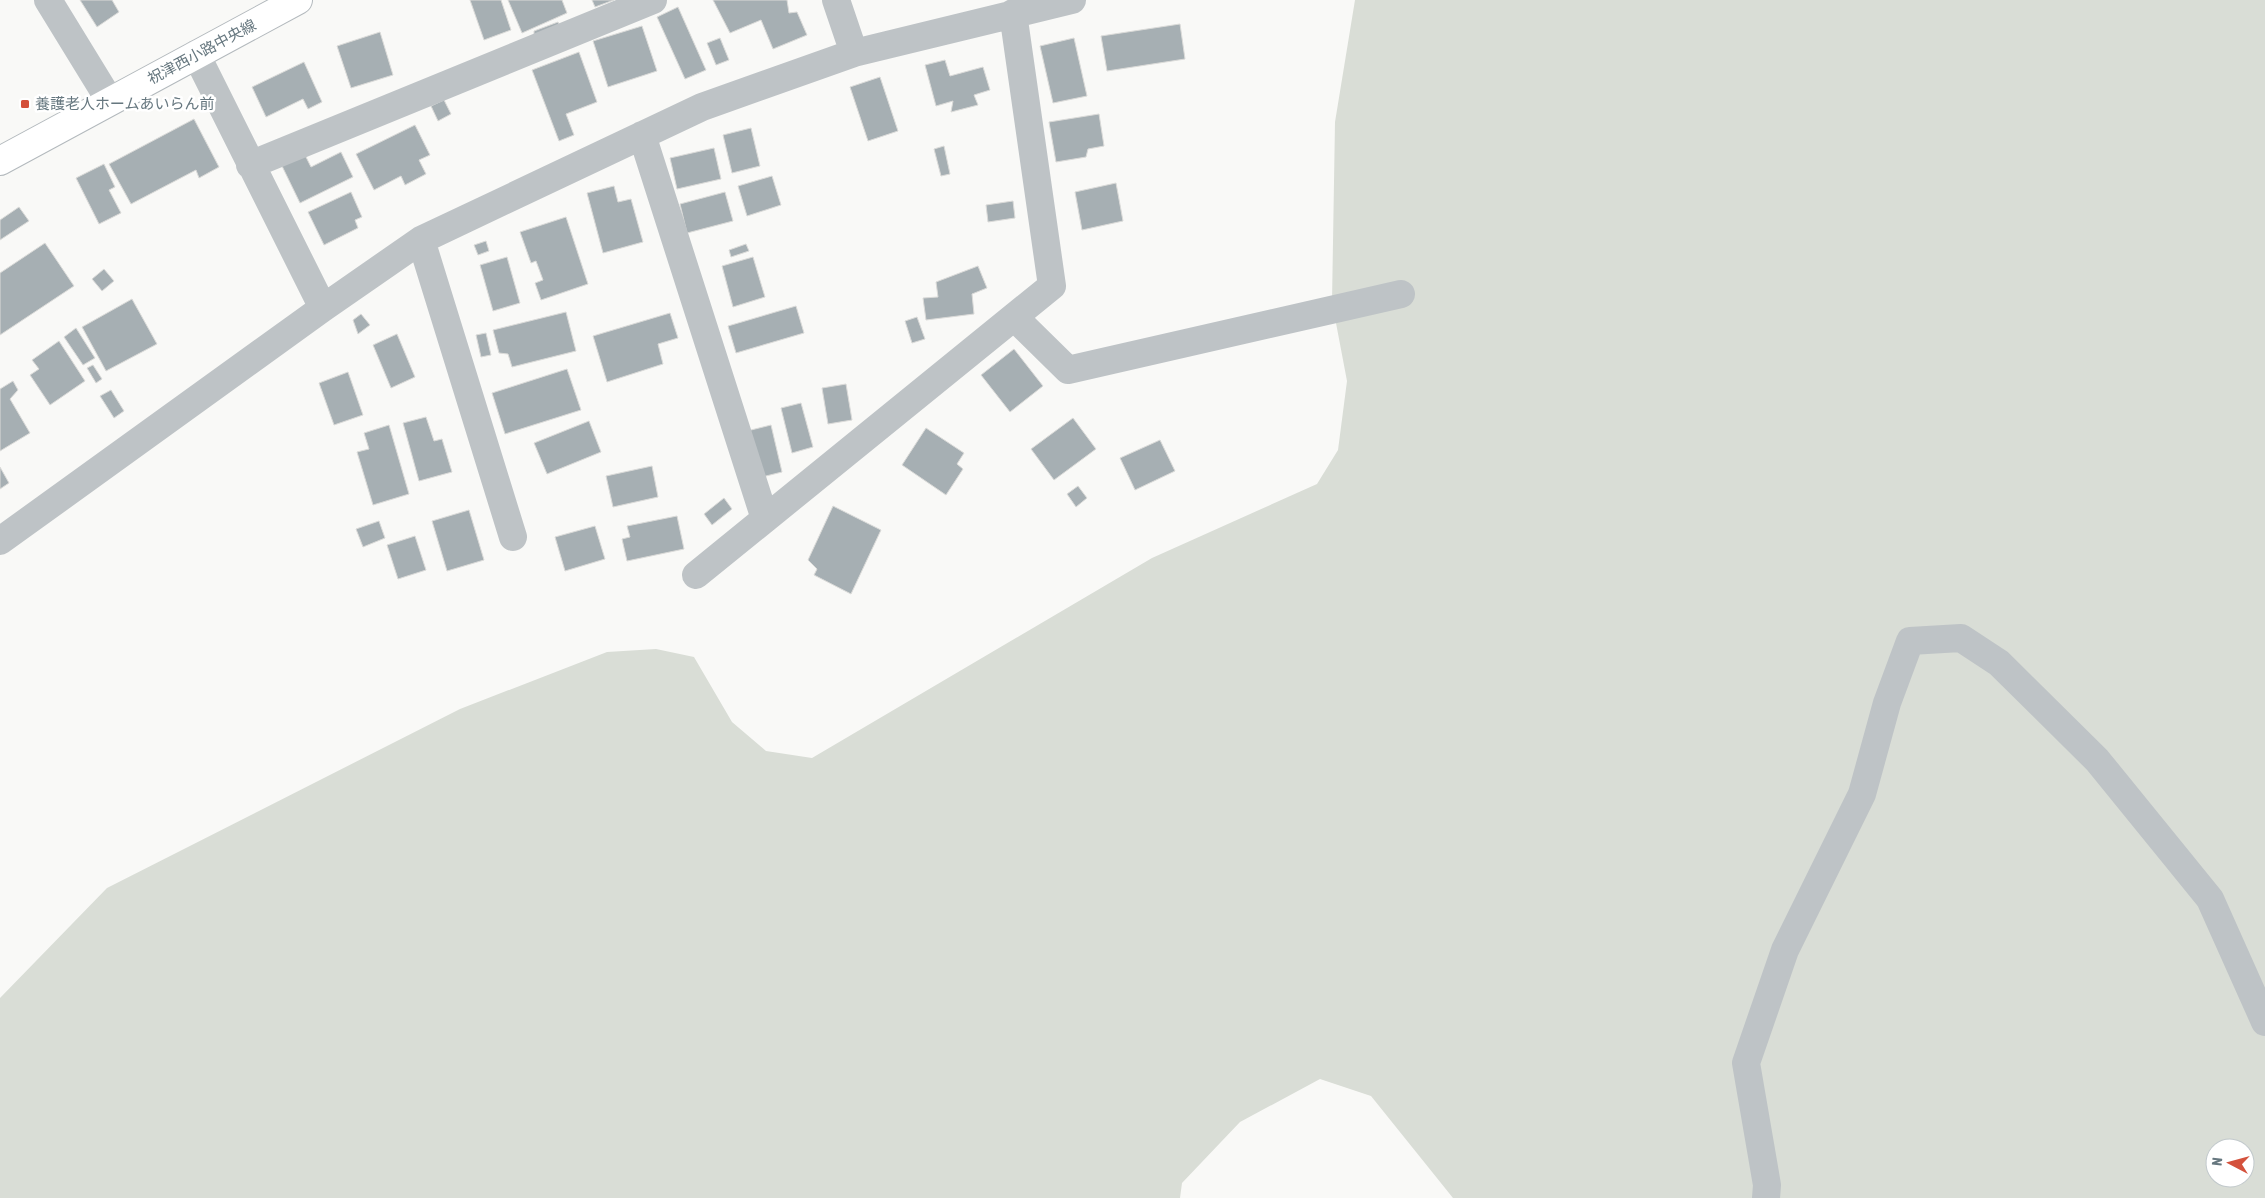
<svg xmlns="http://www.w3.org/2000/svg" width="2265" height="1198" viewBox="0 0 2265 1198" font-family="'Asap Condensed','Noto Sans JP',sans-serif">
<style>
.green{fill:#d9ddd6;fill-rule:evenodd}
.building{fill:#a6afb3;stroke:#dbdbd9}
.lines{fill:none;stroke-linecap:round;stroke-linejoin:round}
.secondary-casing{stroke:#b3b9bd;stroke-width:30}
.minor{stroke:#bec3c6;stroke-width:28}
.secondary{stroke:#fff;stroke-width:28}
.poi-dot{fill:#d4513c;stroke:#fff;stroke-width:2}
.labels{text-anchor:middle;stroke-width:5;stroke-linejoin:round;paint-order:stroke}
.street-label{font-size:15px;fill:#66777f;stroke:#fff}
.poi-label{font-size:15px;fill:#66777f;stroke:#fff;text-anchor:start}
</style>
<rect width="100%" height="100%" fill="#f9f9f7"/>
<!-- green -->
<path class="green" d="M1355 0H2265V1198H1453L1371 1096 1320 1079 1240 1122 1182 1183 1180 1198H0V998L107 888 460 709 607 652 656 649 694 657 732 722 766 751 812 758 1152 558 1317 484 1338 450 1347 381 1332 302 1335 122ZM2215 1148H2245V1178H2215Z"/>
<!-- building -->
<path class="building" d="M80 0H112L119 12 97 27Z
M470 0H501L511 30 484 40Z
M508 0H562L567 13 522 33Z
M592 0H614L595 7Z
M713 0H787L789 13 797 12 807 35 773 49 761 20 730 33Z
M678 7 706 70 685 79 657 17Z
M558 22 560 27 534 37V31Z
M1180 24 1185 59 1107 71 1101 36Z
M642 26 657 71 608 87 593 41Z
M380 32 393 75 351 88 337 46Z
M720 38 729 60 716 65 707 43Z
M1074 38 1087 96 1053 103 1040 46Z
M579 52 597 102 566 114 574 135 559 141 532 70Z
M945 60 950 76 983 67 990 90 974 95 978 105 951 112 953 101 936 106 925 65Z
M304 62 322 102 308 109 303 99 266 117 252 87Z
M880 77 898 131 868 141 850 87Z
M444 100 451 114 438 121 431 106Z
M1099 114 1104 146 1088 149 1086 157 1056 162 1049 122Z
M194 119 219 167 199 178 196 170 131 204 109 164Z
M415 125 430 155 419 160 426 174 405 185 401 176 374 190 356 154Z
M751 128 760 166 732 173 723 135Z
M944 146 950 174 941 176 934 149Z
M714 148 721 179 677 189 670 158Z
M341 152 353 177 300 203 282 166 305 155 311 167Z
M104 164 115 187 109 190 121 213 99 224 76 178Z
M772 176 781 205 747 216 738 186Z
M1116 183 1123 221 1082 230 1075 192Z
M614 186 618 202 631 199 643 242 603 253 587 193Z
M351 192 362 217 355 220 358 228 324 245 308 212Z
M725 192 733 221 687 233 680 204Z
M1013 201 1015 218 988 222 986 205Z
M19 207 29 221 0 240V220Z
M566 217 588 284 541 300 535 283 543 280 536 261 531 263 520 232Z
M486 241 489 251 478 255 474 245Z
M45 243 74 286 0 335V273Z
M746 244 749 251 731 257 729 250Z
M507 257 520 303 493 311 480 265Z
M753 257 765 297 733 307 722 266Z
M978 266 987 288 972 294 974 314 926 320 923 298 938 297 936 282Z
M104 269 114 281 102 291 92 279Z
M132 299 157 344 106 371 82 327Z
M796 306 804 333 736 353 728 326Z
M566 312 576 351 512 367 508 354 499 353 493 330Z
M670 313 678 338 658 344 663 364 607 382 593 336Z
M361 314 370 325 358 334 353 320Z
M917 317 925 339 912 343 905 321Z
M76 328 95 358 83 365 64 337Z
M486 333 491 355 481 357 476 335Z
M397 334 415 377 391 388 373 345Z
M59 341 85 381 50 405 30 375 39 369 32 360Z
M1014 349 1043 386 1010 412 981 375Z
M93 365 102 379 96 383 87 368Z
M567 369 581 410 505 434 492 393Z
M348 372 363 415 334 425 319 383Z
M13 381 18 390 10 399 30 433 0 451V389Z
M846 384 852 420 828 424 822 388Z
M111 390 124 411 114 418 100 396Z
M801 403 813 447 792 453 781 408Z
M426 417 434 441 442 439 452 472 419 481 403 423Z
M1073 418 1096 449 1054 480 1031 449Z
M589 421 601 452 547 474 534 443Z
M389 425 409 494 373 505 357 452 369 449 364 433Z
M771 425 782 472 758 478 747 431Z
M926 428 964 453 957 464 963 469 946 495 902 465Z
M1160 440 1175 471 1135 490 1120 458Z
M652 466 658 497 613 507 606 476Z
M0 467 9 483 0 489Z
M1078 486 1087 498 1076 507 1067 494Z
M724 498 732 509 712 525 704 514Z
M833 506 881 530 851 594 814 575 817 569 808 560Z
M469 510 484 560 447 571 432 521Z
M677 516 684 549 627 561 622 539 630 537 627 526Z
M379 521 385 538 363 547 356 529Z
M595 526 605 559 565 571 555 537Z
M415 536 426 570 398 579 387 545Z"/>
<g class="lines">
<!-- secondary casing -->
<g class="secondary-casing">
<path id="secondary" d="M0 161 298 0"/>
</g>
<!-- minor -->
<path class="minor" d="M48 0 110 101
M836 0 854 53
M196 54 323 308
M642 135 765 519
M250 165 653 0
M421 240 513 537
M1014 317 1068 370 1401 294
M0 541 323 308 421 240 702 107 854 53 1072 0
M696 575 1052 286 1013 13
M1766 1198 1767 1185 1746 1063 1785 950 1862 794 1887 703 1910 641 1961 638 1999 663 2097 760 2210 899 2265 1022"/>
<!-- secondary -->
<use href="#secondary" class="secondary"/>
</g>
<!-- markers -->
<rect class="poi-dot" x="20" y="99" width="10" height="10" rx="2.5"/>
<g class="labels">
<!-- street labels -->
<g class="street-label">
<text transform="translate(202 52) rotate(-28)" y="5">祝津西小路中央線</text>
</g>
<!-- poi labels -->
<g class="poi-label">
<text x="35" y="109">養護老人ホームあいらん前</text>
</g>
</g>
<!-- north arrow -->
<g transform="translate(2230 1163) rotate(276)"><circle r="24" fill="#ffffff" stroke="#c2c9cc"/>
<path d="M0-4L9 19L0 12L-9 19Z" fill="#d4513c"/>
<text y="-8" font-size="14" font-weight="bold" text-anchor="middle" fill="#66777f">N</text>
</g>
</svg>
